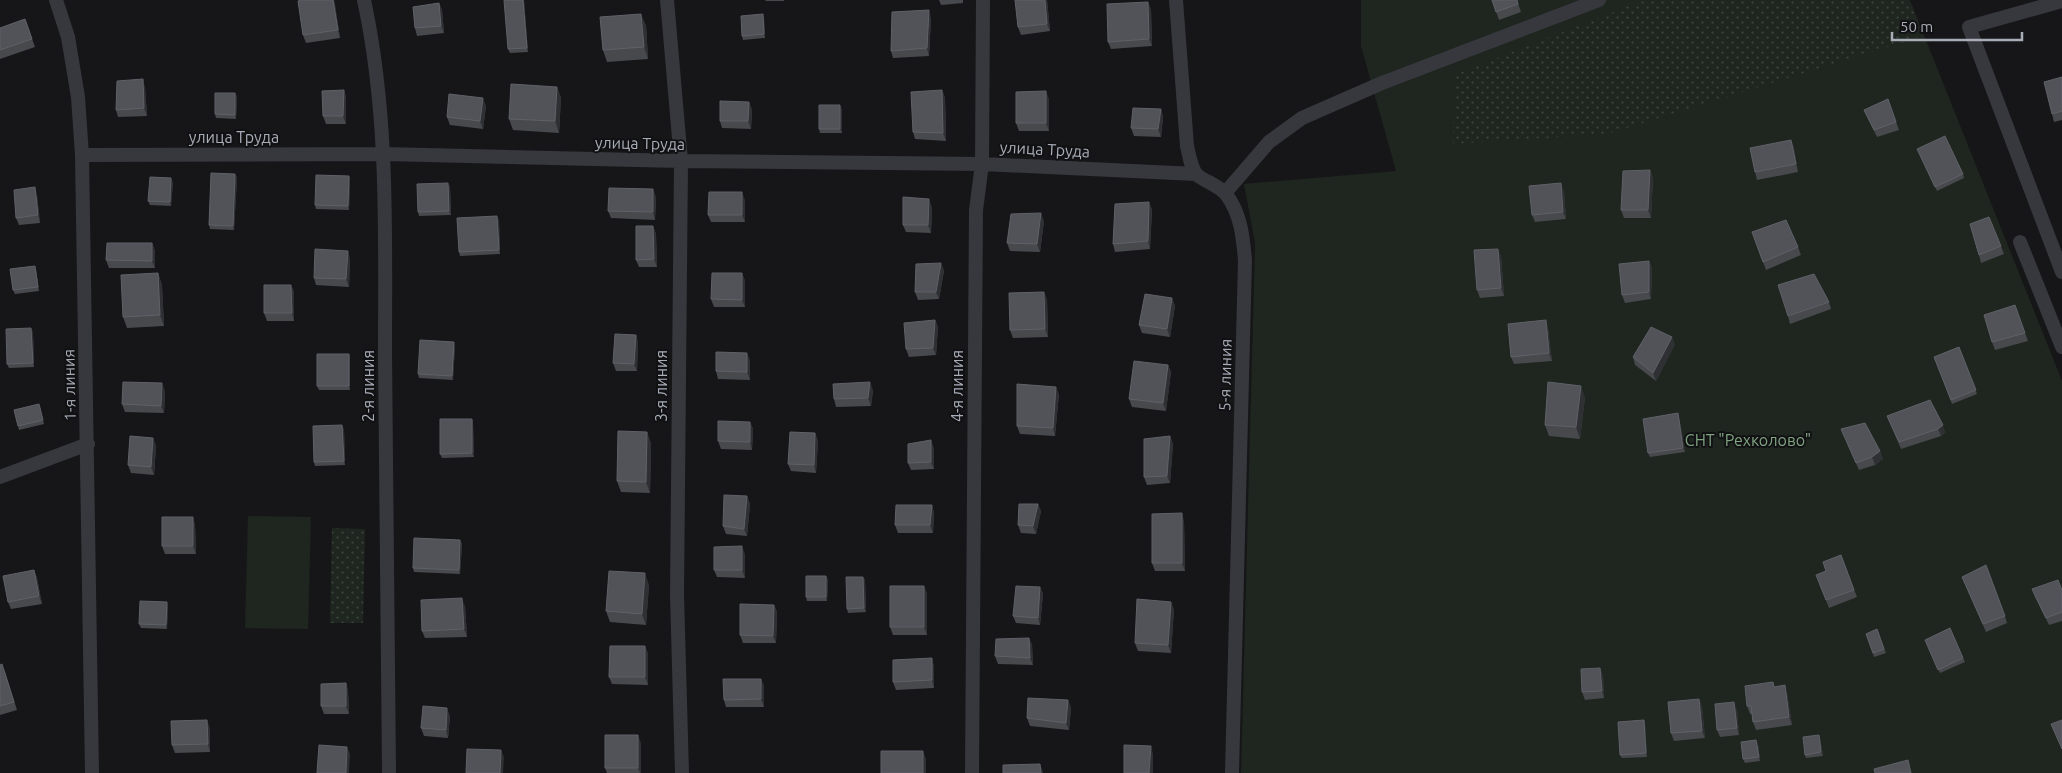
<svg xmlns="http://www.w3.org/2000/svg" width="2062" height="773" viewBox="0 0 2062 773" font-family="Ubuntu,sans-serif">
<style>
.green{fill:#1e261f}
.park{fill:url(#park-dots)}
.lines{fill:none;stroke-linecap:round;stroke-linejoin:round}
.street{stroke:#37383d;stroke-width:14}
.wall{fill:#47494d}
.shaded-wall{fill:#2f3033}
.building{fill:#525359;stroke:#5f6168}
.labels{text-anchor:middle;stroke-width:4;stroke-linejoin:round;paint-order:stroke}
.street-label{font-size:16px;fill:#a8adb8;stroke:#111113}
.park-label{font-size:16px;fill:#7fa381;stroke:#111113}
</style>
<defs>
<pattern id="park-dots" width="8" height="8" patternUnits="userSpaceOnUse" patternTransform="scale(1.25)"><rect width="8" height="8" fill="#1e261f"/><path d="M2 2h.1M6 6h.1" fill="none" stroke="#3c433d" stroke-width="1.8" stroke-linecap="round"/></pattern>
</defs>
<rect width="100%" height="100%" fill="#161618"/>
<!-- green -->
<path class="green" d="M1361 0H1910L2062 381V773H1241L1255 243 1244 184 1396 171 1361 46Z
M248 516 311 517 308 629 245 628Z"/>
<!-- park -->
<path class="park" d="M1644 0H1909L1919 25 1917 38 1607 134 1453 144 1454 75Z
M332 528 365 529 363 623H330Z"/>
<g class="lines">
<!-- street -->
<path class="street" d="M56 0 68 37 78 97 82 155 92 773
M364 0C389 116 385 235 385 353 386 493 387 633 389 773
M667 0 681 161 677 595 682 773
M1176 0 1187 146C1189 154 1191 169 1197 175 1206 182 1218 185 1226 194 1241 214 1243 237 1245 260L1232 773
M2062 1 1969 27 2062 272
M82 155 384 154 681 161 982 164 1196 174
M1225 193 1269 142 1302 118 1382 83 1599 0
M2020 242 2062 347
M0 477 88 444
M972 773 976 210 982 164 983 0"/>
</g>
<!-- wall -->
<path class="wall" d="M302 0H334L340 38 306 43 303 35Z
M524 0 528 52 510 53 508 49Z
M765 0H784V1H766Z
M939 0H963V3L941 5Z
M1047 0 1050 31 1021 35 1018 27Z
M1492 0H1517L1521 12 1499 20Z
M439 3 442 10 444 33 417 36 415 28Z
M1151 9 1152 46 1111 49 1108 42Z
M764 18 765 38 743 40 742 36Z
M931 18 929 56 893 58 891 51Z
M25 19 35 47 0 59V28Z
M646 25 648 59 607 62 603 50Z
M2062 77V120L2054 122 2052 114Z
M145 87 147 116 118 117 116 110Z
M557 87 561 98 559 133 513 130 509 119Z
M344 90 346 98V124H326L323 116Z
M942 90 945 98 946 141 915 139 913 132Z
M235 93 237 97 236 119 216 118 215 114Z
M1049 99V131H1019L1016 123Z
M1888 99 1899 130 1877 137 1864 110Z
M749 102 752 110 751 129 722 128 720 121Z
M486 106 483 129 450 125 447 117Z
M842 109V133H820L819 129Z
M1161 109 1163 117 1161 137 1134 136 1131 128Z
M1791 140 1794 148 1798 172 1757 180 1755 172Z
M1919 153 1963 174 1964 178 1937 191Z
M1650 170 1653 178 1651 218H1624L1621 210Z
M235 174 237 178 234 230 210 229 209 225Z
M349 176 350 180 349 210 316 209 315 205Z
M173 182 171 206 150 205 148 201Z
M450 186 451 215 419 216 418 212Z
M1564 191 1566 219 1535 222 1532 215Z
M37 195 40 223 19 225 16 218Z
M656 197 655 220 611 218 608 211Z
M745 200V222H711L708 215Z
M932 207 931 233 906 232 903 225Z
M1152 209 1150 249 1115 252 1113 244Z
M499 220 500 254 460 256 459 252Z
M1044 221 1040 252 1010 251 1007 243Z
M653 226 656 234 657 267H639L636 260Z
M1752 232 1798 247 1801 255 1766 270Z
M152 243 155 251V268H109L106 260Z
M2001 246 2004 254 1981 263 1979 255Z
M1501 256 1504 296 1480 298 1477 290Z
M350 258 349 287 316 285 314 278Z
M1649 261 1652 268 1651 299 1625 303 1622 295Z
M941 263 944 271 939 299 918 300 915 292Z
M36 270 39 291 15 294 13 290Z
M158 273 162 285 164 326 127 328 123 317Z
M742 273 745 281V307H714L711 299Z
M291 285 294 292V321H267L264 313Z
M1172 298 1175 306 1170 337 1142 333 1139 325Z
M1047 299 1048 337 1013 338 1010 330Z
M1829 302 1831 309 1790 324 1788 316Z
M2015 305 2028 341 1995 350 1992 342Z
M935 320 938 327 936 355 909 357 906 349Z
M1548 328 1552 361 1514 364 1511 357Z
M33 332 34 367 9 368 7 364Z
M636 335 638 343 637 371H616L613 363Z
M1675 344 1656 381 1635 365 1633 357Z
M455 346 453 380 419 378 418 374Z
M1959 347 1977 394 1952 404 1934 357Z
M349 354 350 358V390H319L317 386Z
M750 360V380L718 379 716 371Z
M1168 365 1171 372 1166 411 1132 407 1129 399Z
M873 390 871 406 836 407 834 399Z
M165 391 164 413 125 412 122 404Z
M1059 394 1055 436 1020 434 1017 426Z
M1585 397 1580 439 1549 436 1545 425Z
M1930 400 1945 432 1941 436 1901 449 1887 416Z
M40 407 44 424 19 430 18 426Z
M1678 413 1679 417 1685 452 1650 457 1648 453Z
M472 419 473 423 474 457 442 458 440 454Z
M750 422 753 429 752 450 721 449 718 441Z
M344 429 345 465 315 466 314 462Z
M1841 429 1880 451 1883 459 1875 465 1859 470Z
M647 432 651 444 650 493 621 492 617 481Z
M815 433 818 441 816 473 791 471 788 464Z
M1170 436 1173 444 1170 483 1147 485 1144 477Z
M153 438 156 446 154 475 131 473 128 465Z
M934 448V469L911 470 908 463Z
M747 496 750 504 747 536 726 534 723 526Z
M1038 504 1041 511 1036 534 1021 533 1018 525Z
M932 505 934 513 933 533H898L895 525Z
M1184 521 1185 571H1155L1152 563Z
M195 524 196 554H165L162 546Z
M460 540 462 544 460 574 414 572 413 568Z
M745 554V578L717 577 714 570Z
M1841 555 1857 597 1829 608 1816 575 1826 571Z
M34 570 37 578 42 604 11 609 8 602Z
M826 576 828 580 827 601H807L806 597Z
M863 577 865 580 866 612 848 613 847 609Z
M1962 577 2005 616 2007 623 1986 632Z
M649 585 646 625 610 622 606 611Z
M1040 587 1043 594 1040 625 1016 623 1013 616Z
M2032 589 2062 590V621L2049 625 2035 597Z
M927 593V635H893L890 627Z
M168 605 167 629 141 628 139 624Z
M774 605 777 612 776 643H743L740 635Z
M465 606 467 637 425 638 422 631Z
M1174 609 1171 653 1138 651 1135 643Z
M1950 628 1965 662 1940 673 1925 640Z
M1877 629 1886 653 1874 657 1866 634Z
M1029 638 1032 645 1033 665 998 664 995 656Z
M645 646 648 654V685L612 684 609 677Z
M0 665 5 672 17 710 0 715Z
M934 666V688L896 690 893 682Z
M1600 668 1603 676 1604 698 1585 700 1582 692Z
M761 679 764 686V707H726L724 700Z
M1773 682 1774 687 1787 693 1792 725 1756 730 1753 722 1752 714H1750L1747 706Z
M346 683 348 691 349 714H324L321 706Z
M1699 699 1702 707 1705 738 1674 741 1671 733Z
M1068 700 1071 708 1069 730 1030 726 1027 718Z
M1737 710 1739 735 1720 737 1717 730Z
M450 716 448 738 424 736 421 728Z
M1644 720 1645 724 1647 757 1622 758 1620 755Z
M210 728V752L175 753 172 745Z
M1819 735 1820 738 1823 756 1806 758 1805 755Z
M641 743V773H607L605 768Z
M1758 744 1760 761 1745 763 1743 759Z"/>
<!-- shaded-wall -->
<path class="shaded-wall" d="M333 0H334L335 3 340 38 338 30Z
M523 0H524L528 52 527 48Z
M1045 0H1047L1050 31 1047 24Z
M1148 2 1151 9 1152 46 1149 39Z
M439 3 442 10 444 33 441 26Z
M929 10 931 18 929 56 927 48Z
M641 14 646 25 648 59 644 47Z
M763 14 764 18 765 38 764 34Z
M143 79 145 87 147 116 144 108Z
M557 87 561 98 559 133 555 121Z
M344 90 346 98V124L343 116Z
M942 90 945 98 946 141 943 133Z
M1046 91 1049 99V131L1046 123Z
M235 93 237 97 236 119 235 115Z
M483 98 486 106 483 129 480 121Z
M749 102 752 110 751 129 748 121Z
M840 105 842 109V133L840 129Z
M1161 109 1163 117 1161 137 1158 129Z
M1791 140 1794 148 1798 172 1796 164Z
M1650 170 1653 178 1651 218 1648 210Z
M235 174 237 178 234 230 233 226Z
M349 176 350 180 349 210 348 206Z
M171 178 173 182 171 206 170 202Z
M448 183 450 186 451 215 449 211Z
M1561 183 1564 191 1566 219 1563 212Z
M35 187 37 195 40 223 38 215Z
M653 189 656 197 655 220 653 212Z
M742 192 745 200V222L742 215Z
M929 199 932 207 931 233 928 225Z
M1149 202 1152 209 1150 249 1148 241Z
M1041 213 1044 221 1040 252 1037 244Z
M497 216 499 220 500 254 499 250Z
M653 226 656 234 657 267 654 259Z
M152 243 155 251V268L152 261Z
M1498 249 1501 256 1504 296 1501 288Z
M348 251 350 258 349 287 346 279Z
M1649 261 1652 268 1651 299 1649 292Z
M941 263 944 271 939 299 936 292Z
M35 266 36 270 39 291 38 287Z
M158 273 162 285 164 326 160 315Z
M742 273 745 281V307L742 300Z
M291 285 294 292V321L292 313Z
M1044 292 1047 299 1048 337 1045 329Z
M1172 298 1175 306 1170 337 1167 329Z
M935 320 938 327 936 355 933 348Z
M1546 320 1548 328 1552 361 1549 353Z
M31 328 33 332 34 367 33 363Z
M636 335 638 343 637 371 634 364Z
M1672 337 1675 344 1656 381 1653 373Z
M454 342 455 346 453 380 452 376Z
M747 353 750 360V380L747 372Z
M349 354 350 358V390L349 386Z
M1168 365 1171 372 1166 411 1163 403Z
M870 382 873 390 871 406 868 398Z
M162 383 165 391 164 413 161 406Z
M1581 386 1585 397 1580 439 1576 427Z
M1056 387 1059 394 1055 436 1053 428Z
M1678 413 1679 417 1685 452 1683 448Z
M472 419 473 423 474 457 472 453Z
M750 422 753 429 752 450 750 442Z
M342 425 344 429 345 465 344 461Z
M1943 425 1945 432 1941 436 1938 429Z
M647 432 651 444 650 493 646 482Z
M815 433 818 441 816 473 814 465Z
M1170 436 1173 444 1170 483 1167 476Z
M153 438 156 446 154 475 151 467Z
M931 440 934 448V469L931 462Z
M1880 451 1883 459 1875 465 1872 457Z
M747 496 750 504 747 536 744 529Z
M1038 504 1041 511 1036 534 1033 526Z
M932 505 934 513 933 533 930 525Z
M1182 513 1184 521 1185 571 1182 563Z
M193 517 195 524 196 554 193 546Z
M460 540 462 544 460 574 459 570Z
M742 546 745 554V578L742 570Z
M34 570 37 578 42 604 39 596Z
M645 573 649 585 646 625 642 614Z
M826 576 828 580 827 601 826 597Z
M863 577 865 580 866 612 864 608Z
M924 586 927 593V635L924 627Z
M1040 587 1043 594 1040 625 1038 618Z
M462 598 465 606 467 637 464 629Z
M167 602 168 605 167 629 166 625Z
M1171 602 1174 609 1171 653 1168 645Z
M774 605 777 612 776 643 773 636Z
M1029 638 1032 645 1033 665 1030 658Z
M645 646 648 654V685L645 677Z
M932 658 934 666V688L932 680Z
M1600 668 1603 676 1604 698 1602 691Z
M761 679 764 686V707L761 699Z
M346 683 348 691 349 714 346 706Z
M1785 685 1787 693 1792 725 1789 717Z
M1699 699 1702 707 1705 738 1702 731Z
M1068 700 1071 708 1069 730 1066 723Z
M1734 702 1737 710 1739 735 1737 728Z
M447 708 450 716 448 738 446 730Z
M207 720 210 728V752L208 744Z
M1644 720 1645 724 1647 757 1646 753Z
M638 735 641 743V773H640L638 768Z
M1819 735 1820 738 1823 756 1821 752Z
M1756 740 1758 744 1760 761 1759 757Z
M1151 746 1153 754V773H1149Z
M347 747 350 754 349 773H346Z
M501 750 504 757 503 773H500Z
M923 751 926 759V773H923Z
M1040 764 1043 772V773H1041Z"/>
<!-- building -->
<path class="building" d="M302 0H333L338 30 303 35 298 1Z
M504 0H523L527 48 508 49Z
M1015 0H1045L1047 24 1018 27Z
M1492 0H1517L1518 4 1496 12Z
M1148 2 1149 39 1108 42 1107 4Z
M439 3 441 26 415 28 413 7Z
M929 10 927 48 891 51 892 12Z
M641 14 644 47 603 50 600 17Z
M763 14 764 34 742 36 741 16Z
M25 19 32 39 0 50V28Z
M2062 77V111L2052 114 2044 82Z
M143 79 144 108 116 110 117 81Z
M511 84 557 87 555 121 509 119Z
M344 90 343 116H323L322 91Z
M942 90 943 133 913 132 911 92Z
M1046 91V123H1016V92Z
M215 93H235V115L215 114Z
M449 94 483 98 480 121 447 117Z
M1888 99 1896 122 1874 130 1864 110Z
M720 101 749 102 748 121H720Z
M819 105H840V129H819Z
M1133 108 1161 109 1158 129 1131 128Z
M1945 136 1963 174 1935 187 1917 149Z
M1791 140 1796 164 1755 172 1750 148Z
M1650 170 1648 210H1621L1623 171Z
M211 173 235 174 233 226 209 225Z
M316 175 349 176 348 206 315 205Z
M150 177 171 178 170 202 148 201Z
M448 183 449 211 418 212 417 184Z
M1561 183 1563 212 1532 215 1529 186Z
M35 187 38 215 16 218 14 190Z
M609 188 653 189V212L608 211Z
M709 192H742V215H708Z
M903 197 929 199 928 225H903Z
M1149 202 1148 241 1113 244 1115 204Z
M1041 213 1037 244 1007 243 1011 214Z
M497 216 499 250 459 252 457 218Z
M1989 217 2001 246 1979 255 1970 224Z
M1786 220 1798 247 1763 262 1752 232Z
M636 226H653L654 259 636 260Z
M107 243H152V261L106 260Z
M315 249 348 251 346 279 314 278Z
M1498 249 1501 288 1477 290 1474 250Z
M1649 261V292L1622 295 1619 264Z
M941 263 936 292H915L916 264Z
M35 266 38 287 13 290 10 269Z
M158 273 160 315 123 317 121 275Z
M712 273H742V300L711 299Z
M1814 274 1829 302 1788 316 1778 285Z
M264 285H291L292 313H264Z
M1044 292 1045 329 1010 330 1009 293Z
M1145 294 1172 298 1167 329 1139 325Z
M2015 305 2025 333 1992 342 1984 315Z
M935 320 933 348 906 349 904 323Z
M1546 320 1549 353 1511 357 1508 324Z
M1651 327 1672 337 1653 373 1633 357Z
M31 328 33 363 7 364 6 329Z
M615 334 636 335 634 364 613 363Z
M420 340 454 342 452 376 418 374Z
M1959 347 1976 390 1951 400 1934 357Z
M716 352 747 353V372L716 371Z
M317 354H349V386H317Z
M1134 361 1168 365 1163 403 1129 399Z
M123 382 162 383 161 406 122 404Z
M870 382 868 398 834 399 833 384Z
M1548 382 1581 386 1576 427 1545 425Z
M1017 384 1056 387 1053 428 1017 426Z
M1930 400 1943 425 1938 429 1899 442 1887 416Z
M39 404 43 420 18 426 14 410Z
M1678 413 1683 448 1648 453 1643 419Z
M440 419H472V453L440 454Z
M718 421 750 422V442L718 441Z
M1865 423 1880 451 1872 457 1856 463 1841 429Z
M342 425 344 461 314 462 313 426Z
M618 431 647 432 646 482 617 481Z
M790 432 815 433 814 465 788 464Z
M130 436 153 438 151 467 128 465Z
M1170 436 1167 476 1144 477V439Z
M931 440V462L908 463V444Z
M724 495 747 496 744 529 723 526Z
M1019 504H1038L1033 526 1018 525Z
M896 505H932L930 525H895Z
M1182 513V563H1152V514Z
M162 517H193V546H162Z
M414 538 460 540 459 570 413 568Z
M742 546V570H714V547Z
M1841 555 1854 590 1826 600 1816 575 1826 571 1823 562Z
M1986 565 2005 616 1983 624 1962 577Z
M34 570 39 596 8 602 3 576Z
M609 571 645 573 642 614 606 611Z
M806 576H826V597H806Z
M846 577H863L864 608 847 609Z
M2058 580 2062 590V612L2046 618 2032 589Z
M890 586H924V627H890Z
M1016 586 1040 587 1038 618 1013 616Z
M462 598 464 629 422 631 421 600Z
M1137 599 1171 602 1168 645 1135 643Z
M140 601 167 602 166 625 139 624Z
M740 604 774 605 773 636 740 635Z
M1950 628 1963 658 1938 670 1925 640Z
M1877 629 1884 649 1873 653 1866 634Z
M1029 638 1030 658 995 656 996 639Z
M610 646H645V677H609Z
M932 658V680L893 682V660Z
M2 664 14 702 0 706V665Z
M1600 668 1602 691 1582 692 1581 669Z
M723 679H761V699L724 700Z
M1773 682 1774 687 1785 685 1789 717 1753 722 1751 706H1747L1745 686Z
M346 683V706H321V684Z
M1028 698 1068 700 1066 723 1027 718Z
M1699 699 1702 731 1671 733 1668 702Z
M1734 702 1737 728 1717 730 1715 704Z
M423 706 447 708 446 730 421 728Z
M207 720 208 744 172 745 171 721Z
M1644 720 1646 753 1620 755 1618 722Z
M2062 720V749L2051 724Z
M605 735H638V768H605Z
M1819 735 1821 752 1805 755 1803 737Z
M1756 740 1759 757 1743 759 1741 742Z
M319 745 347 747 346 773H317Z
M1124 745 1151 746 1149 773H1124Z
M467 749 501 750 500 773H466Z
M881 751H923V773H881Z
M1908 760 1911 773H1875L1874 769Z
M1040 764 1041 773H1003V765Z"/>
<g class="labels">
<!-- street labels -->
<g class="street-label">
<text x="234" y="143">улица Труда</text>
<text transform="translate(640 143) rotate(1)" y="6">улица Труда</text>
<text transform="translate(1045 149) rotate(3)" y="6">улица Труда</text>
<text transform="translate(1225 375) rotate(-89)" y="6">5-я линия</text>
<text transform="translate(69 385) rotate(-91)" y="6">1-я линия</text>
<text transform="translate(368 386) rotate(-90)" y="6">2-я линия</text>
<text transform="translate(661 386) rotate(-90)" y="6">3-я линия</text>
<text transform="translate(957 386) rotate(-90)" y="6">4-я линия</text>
</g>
<!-- park labels -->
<g class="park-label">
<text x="1748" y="446">СНТ "Рехколово"</text>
</g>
</g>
<!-- scale -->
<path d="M1892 32v8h130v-8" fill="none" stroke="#a8adb8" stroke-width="2.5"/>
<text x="1900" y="32" font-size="15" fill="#a8adb8" stroke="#111113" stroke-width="4" paint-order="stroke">50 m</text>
</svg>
